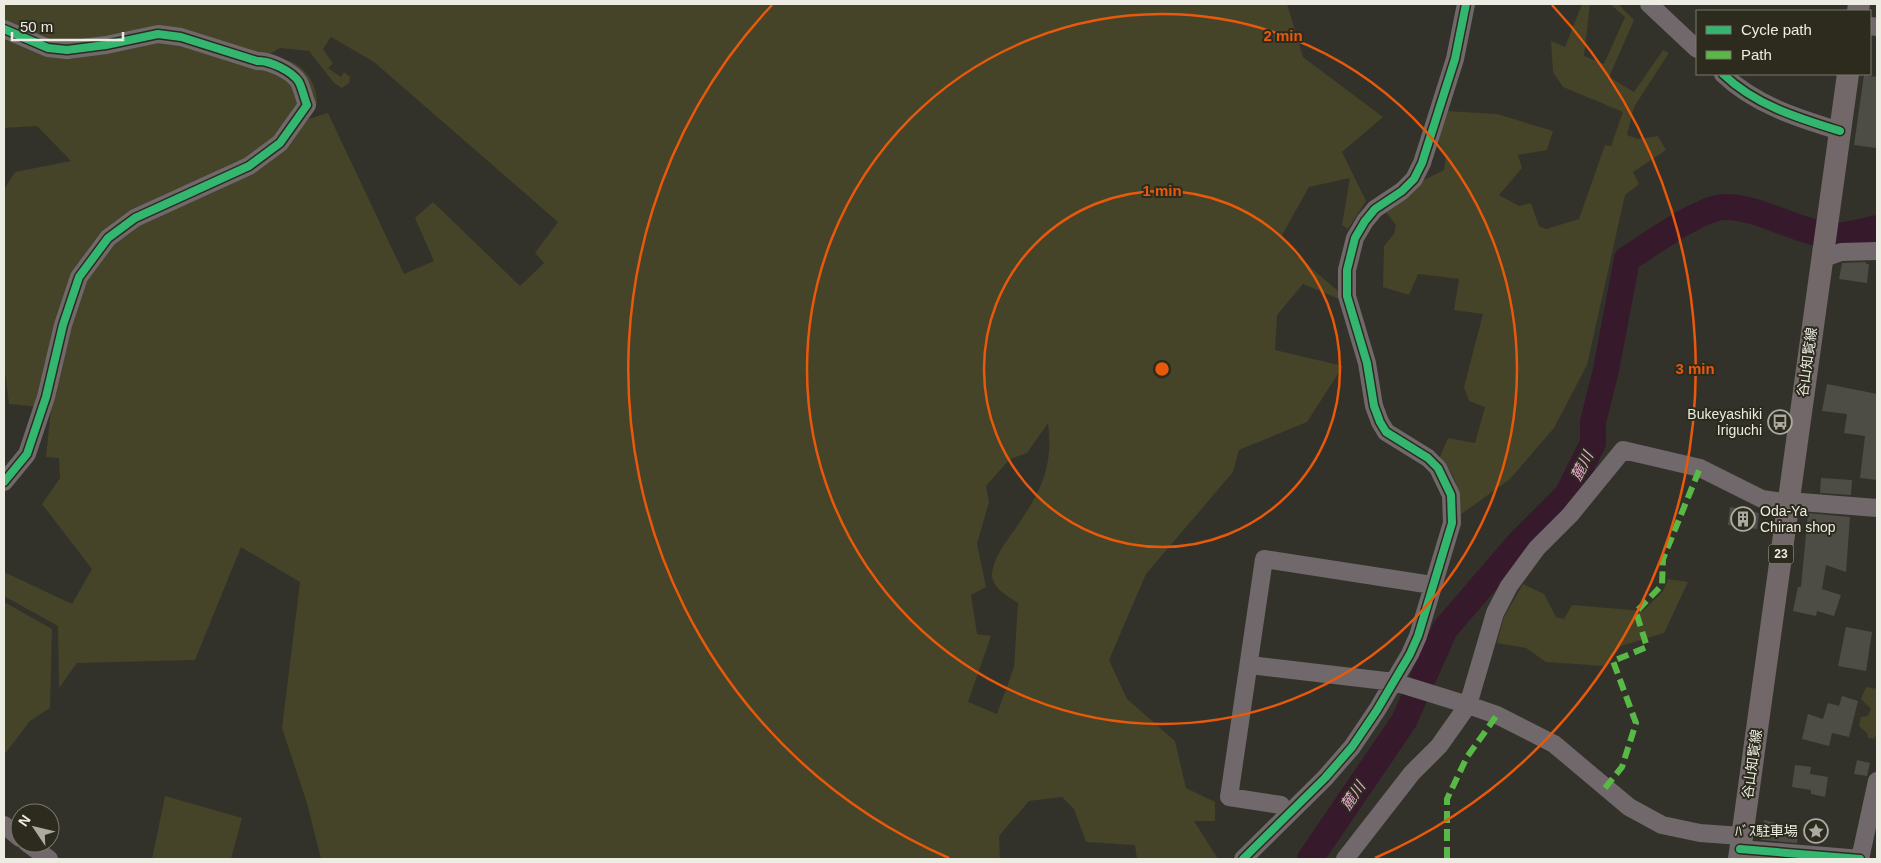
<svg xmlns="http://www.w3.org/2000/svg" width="1881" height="863" viewBox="0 0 1881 863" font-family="Helvetica,'Noto Sans JP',sans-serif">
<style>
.green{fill:#454328;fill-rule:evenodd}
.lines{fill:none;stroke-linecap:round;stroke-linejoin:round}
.river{stroke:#37192c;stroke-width:26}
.building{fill:#4d4d46}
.minor{stroke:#71686b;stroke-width:18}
.major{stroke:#72686a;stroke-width:22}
.quiet{stroke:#58b947;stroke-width:6;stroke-dasharray:12 6;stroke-linecap:butt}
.cycleway-casing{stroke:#2c2b1d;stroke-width:11}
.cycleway{stroke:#33b770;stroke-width:8}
.ring{fill:none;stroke:#e8590c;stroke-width:2.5}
.labels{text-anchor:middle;stroke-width:4;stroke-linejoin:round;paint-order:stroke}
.shield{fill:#2c2b1d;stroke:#b2b2a8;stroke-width:1}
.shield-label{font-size:12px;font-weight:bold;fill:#ecece3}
.street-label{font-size:14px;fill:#ecece3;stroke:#2c2b1d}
.poi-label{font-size:14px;fill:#ecece3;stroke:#2c2b1d;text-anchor:end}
.water-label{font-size:15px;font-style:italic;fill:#e8a8cd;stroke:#2c2b1d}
.centre{fill:#e8590c;stroke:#2c2b1d;stroke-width:2.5}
.ring-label{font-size:15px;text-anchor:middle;font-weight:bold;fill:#e8590c;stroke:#2c2b1d;stroke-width:4;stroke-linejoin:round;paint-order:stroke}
</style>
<rect width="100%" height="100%" fill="#32322a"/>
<!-- green -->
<path class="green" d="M4 4H1287L1303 57 1383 117 1342 152 1366 201 1348 229 1342 225 1350 178 1309 187 1282 235 1296 255 1338 291 1339 299 1303 284 1277 315 1275 350 1343 366 1307 422 1239 450 1233 472 1146 574 1109 660 1127 699 1175 741 1186 788 1215 802V821H1194L1218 859H1137L1135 845 1086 842 1074 809 1062 797 1029 801 999 836 1000 859H321L307 803 282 728 300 582 241 547 195 660 77 663 59 688 58 626 4 596V572L72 604 92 569 42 504 60 478 59 458 46 457 51 408 9 404 4 364V190L15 172 71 161 37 126 4 128ZM331 37 374 62 558 222 535 253 544 263 520 286 433 202 415 218 434 261 404 274 328 113 285 126 309 112 317 102C317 82 302 60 279 59 271 59 261 63 252 65L280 48 309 51 334 83 342 88 349 83 350 77 344 72 341 77 328 68 333 63 323 49ZM1048 423C1054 470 1039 494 1013 532 1005 543 994 558 992 573 991 588 1008 596 1018 603L1014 667 997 714 968 702 991 636 977 634 971 595 986 587 977 544 989 502 986 486 1010 459 1027 453Z
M1582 4H1590L1584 56 1604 64 1625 17 1610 4H1618L1634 20 1609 77 1634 92 1663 50 1669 53 1634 107 1627 135 1638 139 1658 136 1666 150 1633 172 1639 184 1625 195 1587 365 1554 428 1510 479 1460 515C1459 488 1457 478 1440 457L1448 438 1475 443 1485 407 1469 401 1464 387 1483 314 1454 310 1459 279 1418 274 1409 295 1383 287 1384 246 1394 234 1396 225 1385 211 1410 196 1424 180 1444 170 1446 155 1438 141 1446 111 1497 114 1553 131 1547 150 1518 155 1522 168 1499 195 1519 206 1531 203 1539 226 1546 229 1579 219 1605 145 1611 146 1623 112 1563 87 1553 72 1551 41 1565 47Z
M1668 579 1688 582 1664 633 1621 646 1605 666 1546 662 1526 648 1497 643 1504 617 1523 584 1544 594 1556 617 1564 619 1572 605 1643 611 1663 591Z
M4 602 52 629 50 708 30 721 4 755Z
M1866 687 1877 689V734L1874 739 1868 738 1867 733 1859 726 1861 717 1868 716 1871 709 1861 699Z
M165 796 242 818 231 859H152Z"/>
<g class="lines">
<!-- river -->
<path class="river" d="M1310 859 1404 721 1445 629 1519 543 1567 495 1593 443V422L1606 370 1627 259C1648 246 1701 207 1725 207 1757 207 1786 226 1817 233 1837 239 1857 233 1877 228"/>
</g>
<!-- building -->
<path class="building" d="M1864 75 1877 77 1876 148 1854 145Z
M1866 262V264H1869L1867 283 1839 279 1842 263Z
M1827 384 1877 394V480L1860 478 1865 436 1844 433 1847 414 1822 411Z
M1821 478 1852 480 1851 495 1820 493Z
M1730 507 1759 513 1757 529 1728 525Z
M1808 513 1850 517 1846 572 1826 565 1822 589 1841 595 1834 616 1817 611 1816 616 1793 611 1798 587H1801Z
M1846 627 1872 632 1866 671 1838 666Z
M1842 696 1858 701 1849 737 1832 733 1829 746 1802 739 1808 714 1823 719 1828 703 1839 706Z
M1857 760 1870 763 1867 776 1854 774Z
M1795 765 1811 767 1810 774 1828 777 1825 797 1811 794V790L1792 787Z
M1764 820 1790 826 1788 835 1798 836 1797 843 1761 840Z"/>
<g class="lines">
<!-- minor -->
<path class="minor" d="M1649 4 1697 49
M1870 26 1877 27
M4 29 48 48 67 50 106 45 158 34 181 37 257 61C269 60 292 71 299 82 302 88 304 97 307 105L280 143 249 166 135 218 108 238 79 277 63 325 46 397 27 454 4 482
M1723 74C1755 105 1798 118 1840 131
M1821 259 1841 252 1877 251
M1250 665 1394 682 1468 705 1497 715 1554 744 1629 807 1662 825 1700 833 1741 836
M1281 805 1229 797 1264 559 1432 585
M4 825 20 838
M27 843 49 859
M1740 849 1861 859
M1243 859 1325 778 1352 747 1377 710 1410 654 1418 636 1452 523 1451 495 1438 468 1428 458 1386 432 1380 422 1374 406 1367 363 1347 296V270L1355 238 1365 221 1375 209 1402 191 1414 179 1422 163 1455 59 1466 4
M1345 859 1412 773 1439 746 1468 705 1495 613 1509 586 1537 548 1570 515 1623 450 1700 468 1762 499 1782 502 1788 501 1877 508
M1860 859 1877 781"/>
<!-- major -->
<path class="major" d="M1858 11 1859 4
M1739 859 1848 74"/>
<!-- quiet -->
<path class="quiet" d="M1605 788 1622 767 1636 723 1613 661 1647 647 1636 612 1662 585 1663 559 1700 468
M1447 859V799L1467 757 1497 715"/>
<!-- cycleway casing -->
<g class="cycleway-casing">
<path id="cycleway" d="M4 29 48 48 67 50 106 45 158 34 181 37 257 61C269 60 292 71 299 82 302 88 304 97 307 105L280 143 249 166 135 218 108 238 79 277 63 325 46 397 27 454 4 482
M1723 74C1755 105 1798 118 1840 131
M1740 849 1860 859
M1243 859 1325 778 1352 747 1377 710 1410 654 1418 636 1452 523 1451 495 1438 468 1428 458 1386 432 1380 422 1374 406 1367 363 1347 296V270L1355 238 1365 221 1375 209 1402 191 1414 179 1422 163 1455 59 1466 4"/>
</g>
<!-- cycleway -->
<use href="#cycleway" class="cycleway"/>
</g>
<!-- distance rings -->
<g class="ring">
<circle cx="1162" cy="369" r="178"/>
<circle cx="1162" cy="369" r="355"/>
<path d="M949 858A533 533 0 0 1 772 5M1552 5A533 533 0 0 1 1375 858"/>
</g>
<!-- icons -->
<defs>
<g id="bus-ring" transform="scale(1.25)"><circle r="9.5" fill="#2c2b1d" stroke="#ababa2" stroke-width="1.5"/><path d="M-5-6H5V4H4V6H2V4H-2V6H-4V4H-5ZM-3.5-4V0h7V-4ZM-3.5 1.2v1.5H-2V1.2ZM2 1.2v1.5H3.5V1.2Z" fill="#ababa2"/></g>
<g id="building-ring" transform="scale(1.25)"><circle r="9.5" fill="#2c2b1d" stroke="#ababa2" stroke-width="1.5"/><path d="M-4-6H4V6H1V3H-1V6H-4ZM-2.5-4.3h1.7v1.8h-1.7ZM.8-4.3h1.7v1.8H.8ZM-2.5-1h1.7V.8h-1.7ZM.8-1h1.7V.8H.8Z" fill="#ababa2"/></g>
<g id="sight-ring" transform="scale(1.25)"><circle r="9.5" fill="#2c2b1d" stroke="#ababa2" stroke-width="1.5"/><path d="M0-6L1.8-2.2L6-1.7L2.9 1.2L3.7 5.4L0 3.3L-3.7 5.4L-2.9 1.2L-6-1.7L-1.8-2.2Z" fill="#ababa2"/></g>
</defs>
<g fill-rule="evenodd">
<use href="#bus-ring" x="1780" y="422"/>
<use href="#building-ring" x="1743" y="519"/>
<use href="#sight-ring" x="1816" y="831"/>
</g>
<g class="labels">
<!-- shield labels -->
<rect class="shield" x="1768.5" y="544.5" width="25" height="19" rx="4"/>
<g class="shield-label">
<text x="1781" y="558">23</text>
</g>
<!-- street labels -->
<g class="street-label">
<text transform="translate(1807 362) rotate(-82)" y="5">谷山知覧線</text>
<text transform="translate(1752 764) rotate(-82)" y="5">谷山知覧線</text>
</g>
<!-- poi labels -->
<g class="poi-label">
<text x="1762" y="419">Bukeyashiki<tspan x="1762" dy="16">Iriguchi</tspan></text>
<text x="1760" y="516" text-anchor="start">Oda-Ya<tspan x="1760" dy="16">Chiran shop</tspan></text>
<text x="1798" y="836">ﾊﾞｽ駐車場</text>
</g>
<!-- water labels -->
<g class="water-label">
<text transform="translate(1582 466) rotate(-63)" y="5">麓川</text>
<text transform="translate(1353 796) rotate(-56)" y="5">麓川</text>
</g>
</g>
<circle cx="1162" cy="369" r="8" class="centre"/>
<g class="ring-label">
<text x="1283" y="41">2 min</text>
<text x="1162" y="196">1 min</text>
<text x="1695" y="374">3 min</text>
</g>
<!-- border -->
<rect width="1881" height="863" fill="none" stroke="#ecece3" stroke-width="10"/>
<!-- legend -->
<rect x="1696" y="10" width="175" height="65" fill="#2c2b1d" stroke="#79786c"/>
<rect x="1706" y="26" width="25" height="8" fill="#33b770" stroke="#79786c"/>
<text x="1741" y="35" font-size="15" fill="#ecece3">Cycle path</text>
<rect x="1706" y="51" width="25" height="8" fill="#58b947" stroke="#79786c"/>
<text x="1741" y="60" font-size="15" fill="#ecece3">Path</text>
<!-- north arrow -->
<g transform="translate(35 828) rotate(305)"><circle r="24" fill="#2c2b1d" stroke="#79786c"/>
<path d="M0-4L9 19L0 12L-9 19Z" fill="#ababa2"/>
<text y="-8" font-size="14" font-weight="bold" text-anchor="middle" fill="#ecece3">N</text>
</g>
<!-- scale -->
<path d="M12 32v8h111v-8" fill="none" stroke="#ecece3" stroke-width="2.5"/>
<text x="20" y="32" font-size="15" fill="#ecece3" stroke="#2c2b1d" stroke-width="4" paint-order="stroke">50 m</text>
</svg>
